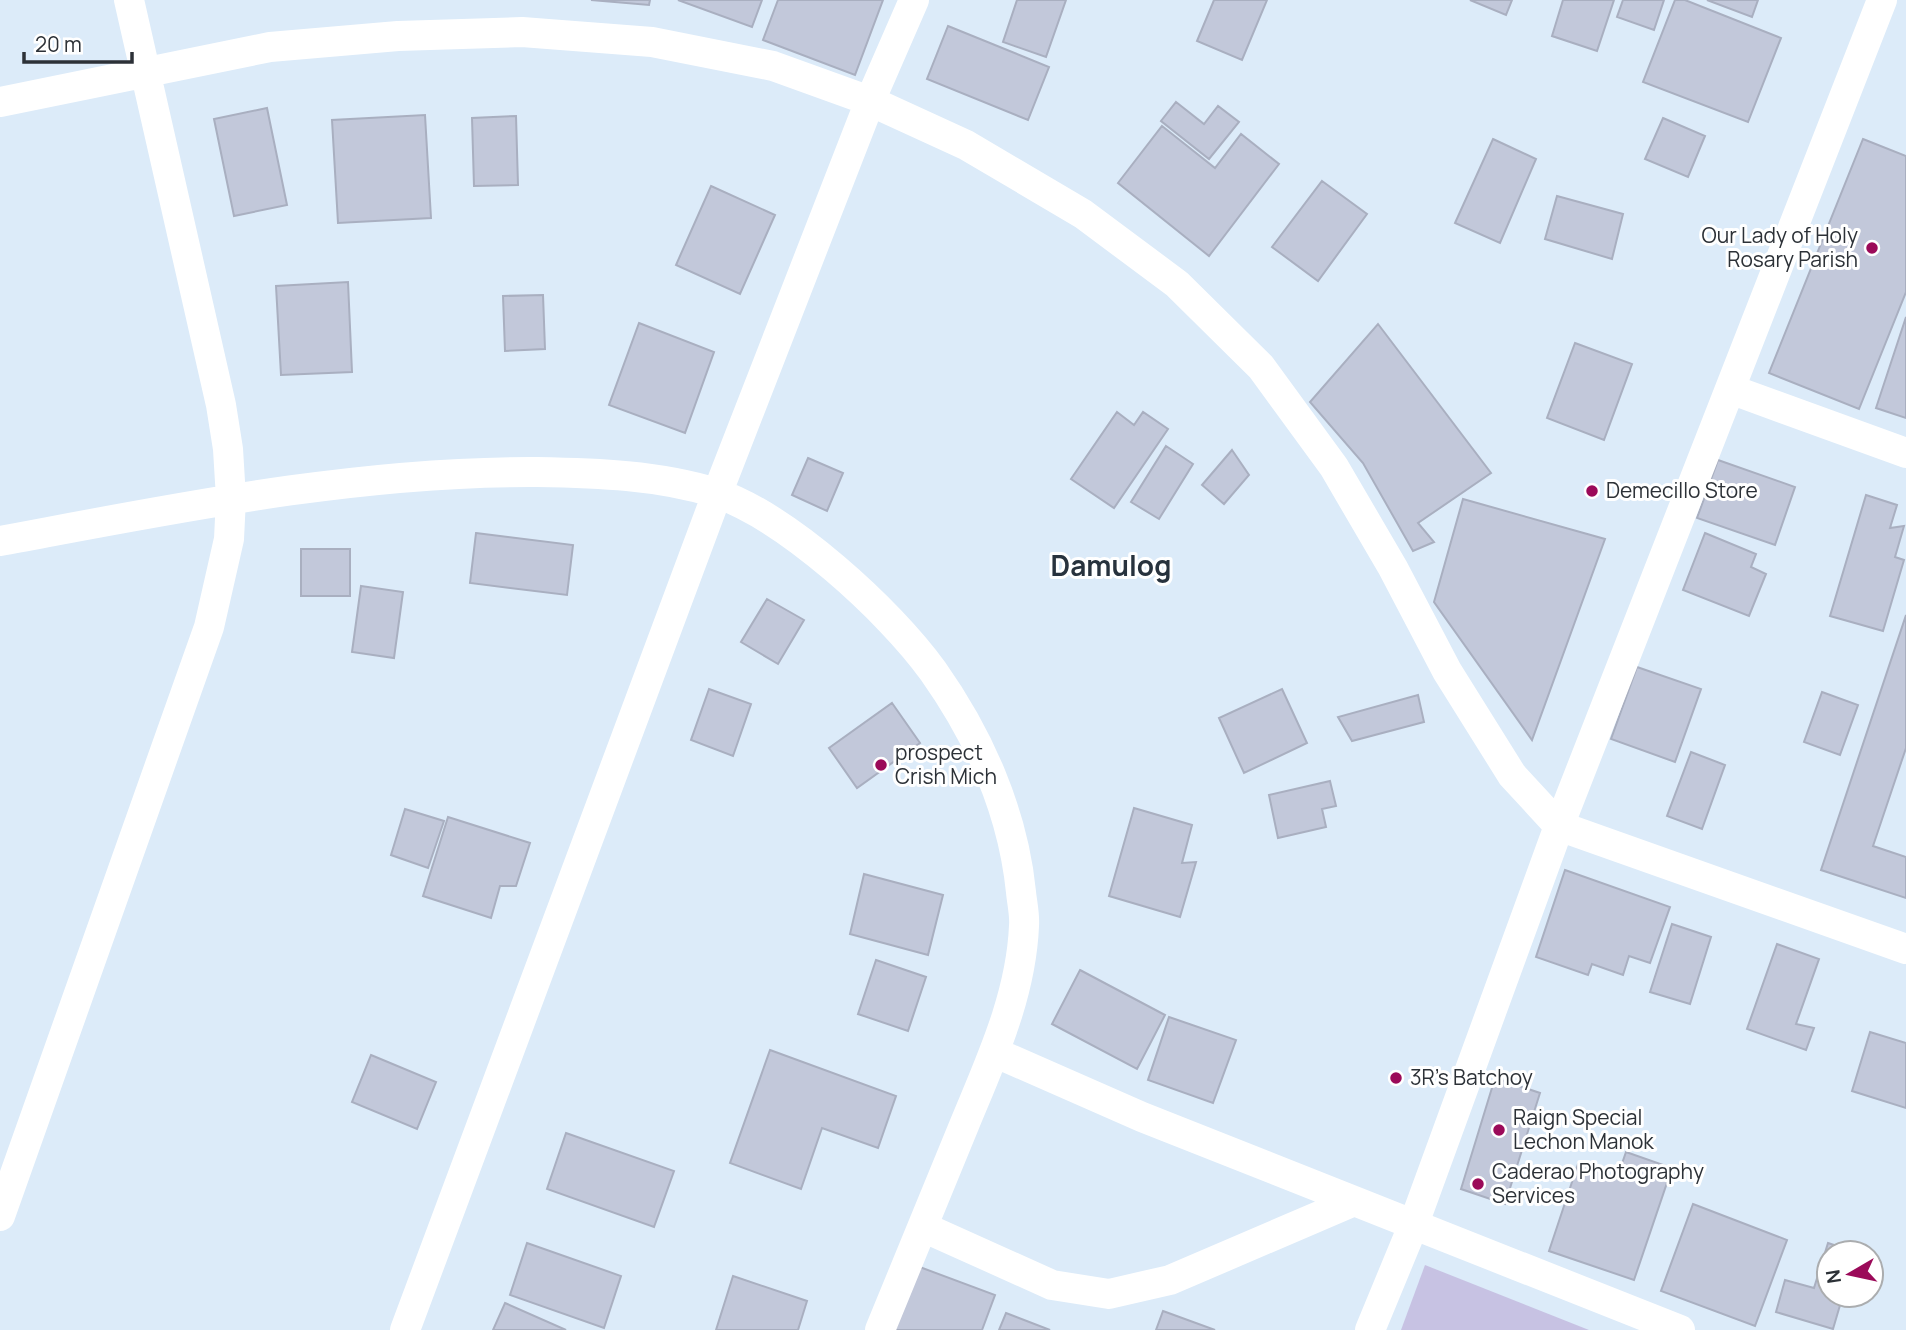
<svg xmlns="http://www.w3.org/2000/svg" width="1906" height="1330" viewBox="0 0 1906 1330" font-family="Manrope,sans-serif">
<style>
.green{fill:#c7c2e3}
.building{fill:#c2c8da;stroke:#a9afc0;stroke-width:2}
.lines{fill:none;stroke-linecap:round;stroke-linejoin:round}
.street{stroke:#fff;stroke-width:30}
.poi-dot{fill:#9b0a59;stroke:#fff;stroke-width:2.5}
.labels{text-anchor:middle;stroke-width:6;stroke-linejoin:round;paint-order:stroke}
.poi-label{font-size:21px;fill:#2c3137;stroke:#fff;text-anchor:start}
.district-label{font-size:28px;font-weight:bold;fill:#27323d;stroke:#fff}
</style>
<rect width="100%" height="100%" fill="#dcebf9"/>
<!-- green -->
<path class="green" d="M1425 1265 1589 1330H1401Z"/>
<!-- building -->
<path class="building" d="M591 0H650L649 5Z
M678 0H762L752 27Z
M778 0H883L855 75 763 40Z
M1017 0H1066L1046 57 1003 42Z
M1214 0H1267L1242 60 1197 41Z
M1470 0H1512L1506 15Z
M1563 0H1614L1597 51 1552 36Z
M1623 0H1664L1654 30 1617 17Z
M1675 0H1685L1781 38 1748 122 1643 82Z
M1707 0H1758L1752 17Z
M948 26 1049 67 1028 120 927 79Z
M1176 102 1204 124 1218 106 1239 122 1209 159 1161 121Z
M267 108 287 205 234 216 214 119Z
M425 115 431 218 338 223 332 120Z
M516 116 518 185 474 186 472 118Z
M1663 118 1705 136 1688 177 1645 159Z
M1162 126 1215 168 1241 134 1279 164 1209 256 1118 183Z
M1493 139 1536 159 1500 243 1455 223Z
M1863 139 1906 156V292L1859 409 1769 373Z
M1322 181 1367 214 1318 281 1272 247Z
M711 186 775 215 740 294 676 265Z
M1557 196 1623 214 1612 259 1545 239Z
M348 282 352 372 281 375 276 286Z
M543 295 545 349 505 351 503 296Z
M1906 317V418L1876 408Z
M639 323 714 352 685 433 609 405Z
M1378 324 1491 473 1418 523 1434 542 1413 551 1363 463 1310 402Z
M1575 343 1632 364 1604 440 1547 418Z
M1117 412 1134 425 1143 412 1168 429 1114 508 1071 479Z
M1166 446 1193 464 1159 519 1131 502Z
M1232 450 1249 475 1224 504 1202 485Z
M808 458 843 473 827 511 792 495Z
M1718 460 1795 487 1775 545 1697 518Z
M1866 495 1897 505 1890 528 1904 526 1895 557 1904 560 1883 631 1830 616Z
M1463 499 1605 539 1532 740 1434 602Z
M476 533 573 545 567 595 470 583Z
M1705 533 1756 554 1751 567 1766 574 1749 616 1683 590Z
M301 549H350V596H301Z
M361 586 403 592 394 658 352 652Z
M767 599 804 620 778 664 741 642Z
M1906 615V748L1873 846 1906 857V898L1821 870Z
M1637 667 1701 689 1675 762 1611 739Z
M709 689 751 704 733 756 691 740Z
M1282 689 1307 743 1244 773 1219 718Z
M1822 692 1858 705 1840 755 1804 742Z
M1418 695 1424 722 1352 741 1338 717Z
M892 703 920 743 857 788 829 748Z
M1691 752 1725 765 1702 829 1667 816Z
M1330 781 1336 806 1322 809 1326 827 1278 838 1269 795Z
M1134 808 1192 825 1182 863 1196 862 1180 917 1109 896Z
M405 809 444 821 428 868 391 855Z
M448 817 530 843 516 886H500L491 918 423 896Z
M1565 870 1670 907 1650 963 1629 956 1623 975 1592 964 1588 975 1536 957Z
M864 874 943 895 928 955 850 934Z
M1672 924 1711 937 1690 1004 1650 992Z
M1777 944 1819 959 1796 1024 1814 1028 1806 1050 1747 1029Z
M876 960 926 977 908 1031 858 1014Z
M1080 970 1165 1015 1137 1069 1052 1024Z
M1169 1017 1236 1040 1213 1103 1148 1080Z
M1870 1032 1906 1043V1108L1852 1091Z
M770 1050 896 1096 878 1148 822 1128 801 1189 730 1163Z
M371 1055 436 1082 417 1129 352 1102Z
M1495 1078 1540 1093 1505 1204 1461 1189Z
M566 1133 674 1171 654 1227 547 1189Z
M1626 1152 1672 1168 1634 1280 1549 1251 1578 1164 1617 1178Z
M1693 1204 1787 1240 1755 1326 1661 1291Z
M527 1243 621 1276 604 1328 510 1295Z
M1828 1243 1855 1252 1829 1253V1295H1843L1833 1329 1776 1312 1785 1280 1814 1288Z
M917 1266 995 1295 982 1330H895Z
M733 1276 807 1301 798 1330H716Z
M505 1303 566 1330H493Z
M1163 1311 1215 1330H1156Z
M1006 1313 1050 1330H999Z"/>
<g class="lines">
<!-- street -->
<path class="street" d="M0 102 270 47 398 36 522 32 652 42 773 66 870 101 966 145 1083 214 1177 284 1261 367 1334 467 1393 568 1447 671 1512 775 1559 826 1906 949
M1730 389 1906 453
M0 541C177 508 356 471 537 472 596 473 659 475 716 493 787 517 889 610 933 671 979 736 1013 812 1021 892 1022 903 1025 915 1024 926 1021 996 991 1060 965 1123 937 1192 909 1261 880 1330
M994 1052 1142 1117 1680 1330
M0 1216 209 627 229 539 231 498 228 449 221 405 129 0
M923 1227 1052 1285 1109 1294 1170 1280 1352 1202
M405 1330 717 494 870 101 914 0
M1370 1330 1413 1226 1559 826 1882 0"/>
</g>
<!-- markers -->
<g class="poi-dot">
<circle cx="1872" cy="248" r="7"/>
<circle cx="1592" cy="491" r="7"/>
<circle cx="881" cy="765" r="7"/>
<circle cx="1396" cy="1078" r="7"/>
<circle cx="1499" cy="1130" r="7"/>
<circle cx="1478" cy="1184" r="7"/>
</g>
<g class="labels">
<!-- poi labels -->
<g class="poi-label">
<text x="1858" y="243" text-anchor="end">Our Lady of Holy<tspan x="1858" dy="24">Rosary Parish</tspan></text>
<text x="1606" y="498">Demecillo Store</text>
<text x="895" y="760">prospect<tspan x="895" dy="24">Crish Mich</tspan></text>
<text x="1410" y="1085">3R's Batchoy</text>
<text x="1513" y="1125">Raign Special<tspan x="1513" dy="24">Lechon Manok</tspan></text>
<text x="1492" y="1179">Caderao Photography<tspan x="1492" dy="24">Services</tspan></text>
</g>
<!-- district labels -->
<g class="district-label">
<text x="1111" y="576">Damulog</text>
</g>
</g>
<!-- north arrow -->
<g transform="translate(1850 1274) rotate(261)"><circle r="33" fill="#ffffff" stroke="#abadaf" stroke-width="2"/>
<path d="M0-5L12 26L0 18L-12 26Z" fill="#9b0a59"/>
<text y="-10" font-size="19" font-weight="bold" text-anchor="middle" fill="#2c3137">N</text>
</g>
<!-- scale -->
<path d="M24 52v10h108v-10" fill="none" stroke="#2c3137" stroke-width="3.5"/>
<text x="35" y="52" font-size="21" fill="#2c3137" stroke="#ffffff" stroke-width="5" paint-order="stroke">20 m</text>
</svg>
